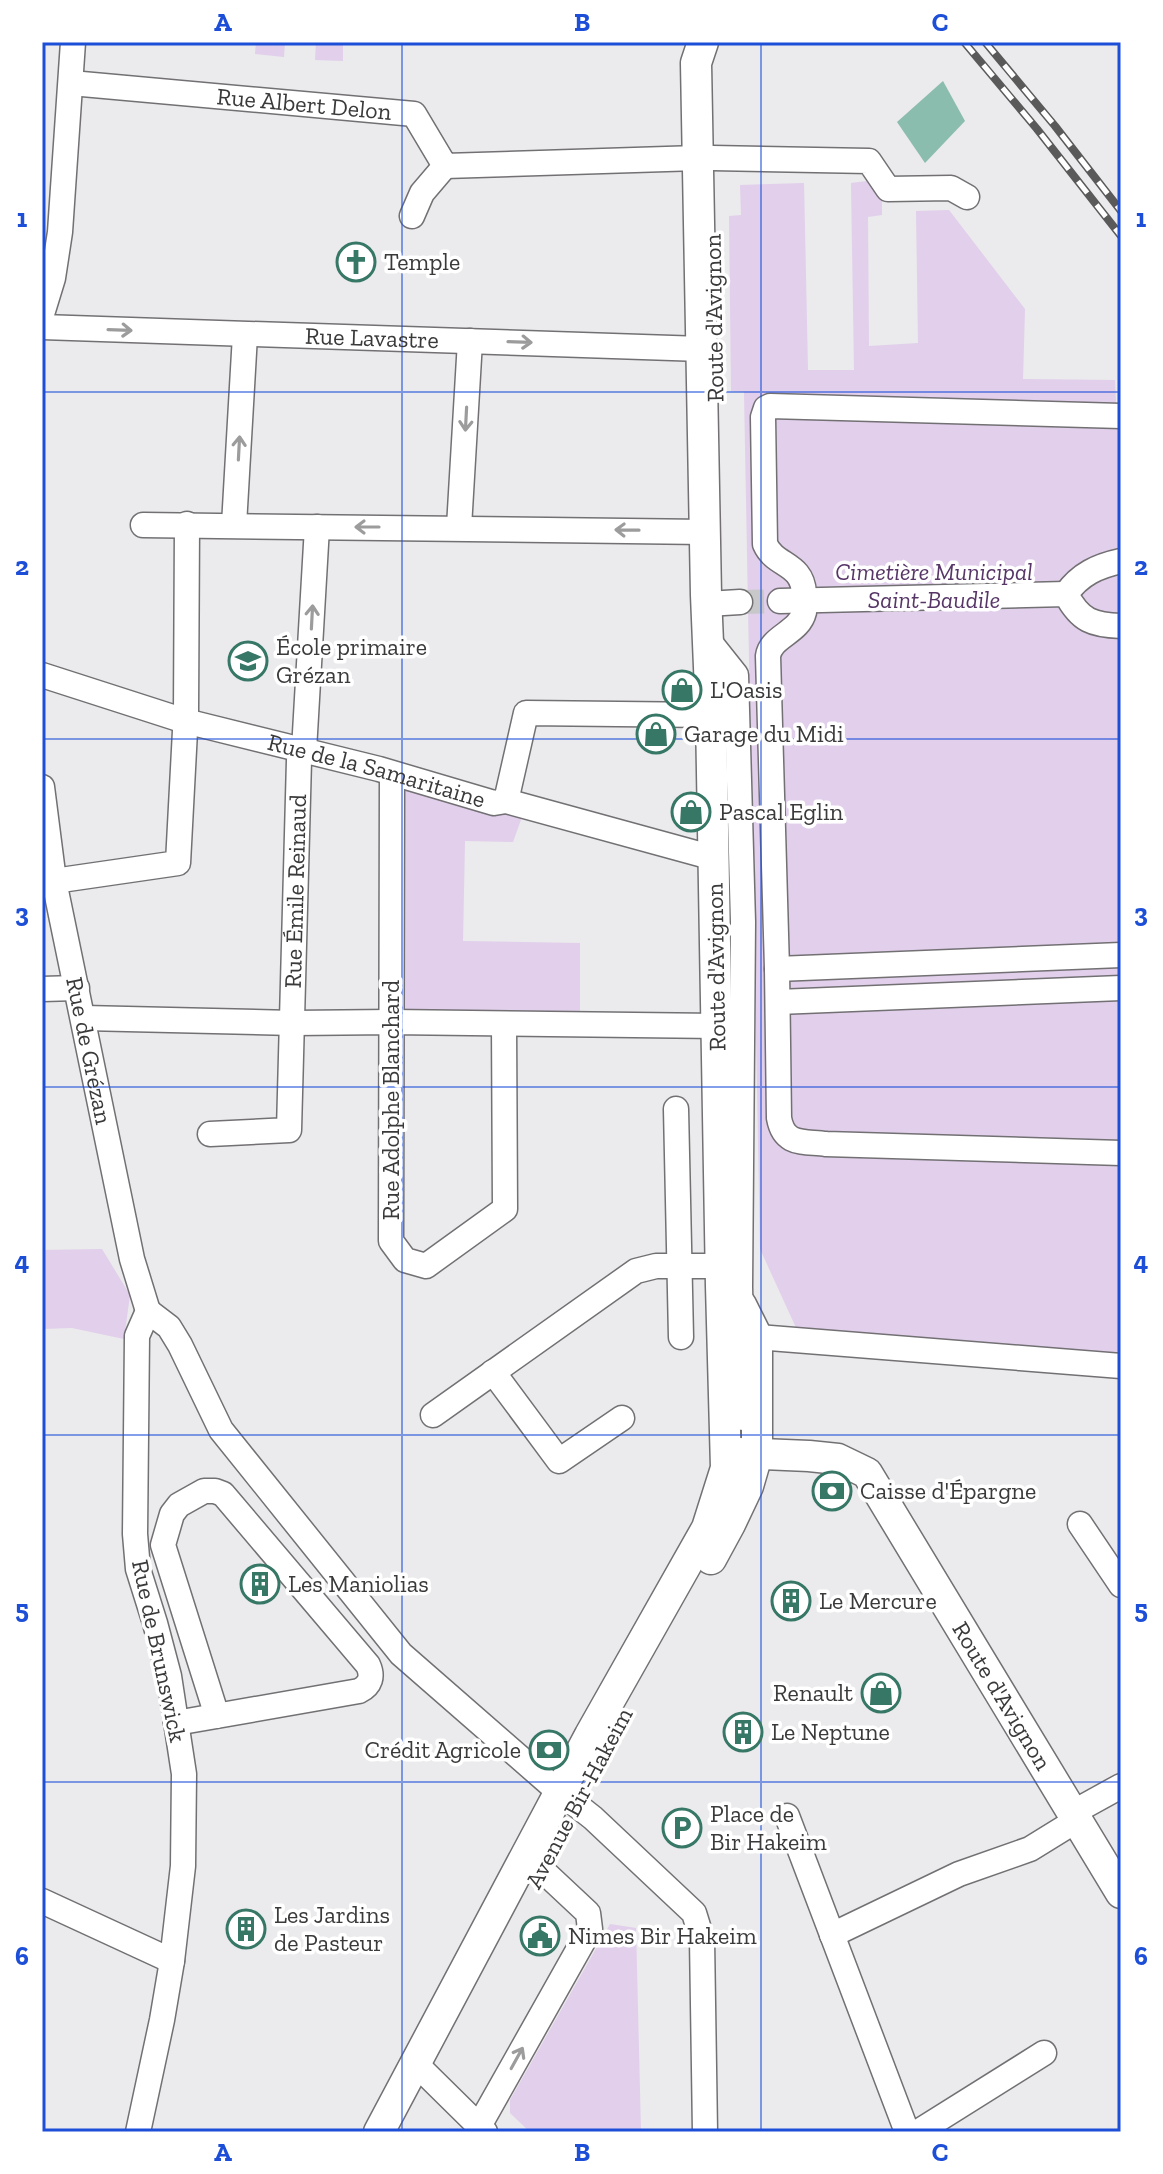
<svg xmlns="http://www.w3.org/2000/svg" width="1163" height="2174" viewBox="0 0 1163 2174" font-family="'Zilla Slab',serif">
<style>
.green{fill:#e1cfeb}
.water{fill:#8abdad}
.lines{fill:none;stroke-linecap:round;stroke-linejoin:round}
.minor-tunnel{stroke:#c8c7c9;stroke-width:24;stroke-dasharray:24 12;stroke-linecap:butt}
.minor-casing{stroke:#727073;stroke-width:27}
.major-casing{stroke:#727073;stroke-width:33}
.minor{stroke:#fff;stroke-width:24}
.major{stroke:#fff;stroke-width:30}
.rail-casing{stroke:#5b5a5b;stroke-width:8}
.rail{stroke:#fff;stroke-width:5;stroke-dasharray:15;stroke-linecap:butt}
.oneway{stroke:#9d9c9d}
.grid{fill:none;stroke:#1d4ed8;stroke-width:2;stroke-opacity:0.55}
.labels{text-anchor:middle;stroke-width:7;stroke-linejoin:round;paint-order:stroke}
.street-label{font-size:24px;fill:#3b3a3b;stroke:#fff}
.poi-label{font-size:24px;fill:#3b3a3b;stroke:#fff;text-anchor:start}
.park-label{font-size:24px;font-style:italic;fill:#573667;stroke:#fff}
.neatline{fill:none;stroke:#1d4ed8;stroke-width:3}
.grid-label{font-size:26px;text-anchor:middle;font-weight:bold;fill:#1d4ed8}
</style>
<rect width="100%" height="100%" fill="#ebeaec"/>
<!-- green -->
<path class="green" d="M256 42H285L284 57 255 54Z
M316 42H343V61L315 60Z
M867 181 882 197V215L868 217 869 346 918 343 916 211 949 210 1025 309 1023 379 1115 380 1116 403 1121 404V1354L798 1332 760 1249 744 392 731 391 729 216 741 215 740 185 804 183 808 370H854L851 183Z
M403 787 522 817 513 842 465 841 463 941 580 943V1011H401Z
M102 1249 130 1295 124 1339 72 1328 42 1329V1250Z
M610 1924 636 1928 641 2132H530L510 2113V2100Z"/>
<!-- water -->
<path class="water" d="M943 81 965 121 925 163 897 122Z"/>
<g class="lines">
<!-- minor-tunnel -->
<path class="minor-tunnel" d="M740 602 780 601"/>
<!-- minor casing -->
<g class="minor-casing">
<g id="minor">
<path id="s1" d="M71 83 414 114 445 166 698 158"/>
<path d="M712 158 869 161 888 189 951 188 967 197"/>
<path d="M412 216 422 193 445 166"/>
<path d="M42 314 53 278 60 232 73 42"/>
<path id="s2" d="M42 327 702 349"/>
<path d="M1121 416 770 406 766 408 763 417 765 544C775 567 802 562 804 593 804 599 805 606 804 612 799 633 771 636 768 656L777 969 779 1118C784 1146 803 1141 826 1144L1121 1153"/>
<path d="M143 525 705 532"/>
<path d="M234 525 245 335"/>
<path d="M459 527 470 341"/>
<path d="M1066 594C1080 574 1098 566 1121 561"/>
<path d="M780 601 1066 594C1080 621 1093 625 1121 626"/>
<path d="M707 604 740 602"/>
<path d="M710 632 709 641 736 675 743 922 740 1287 743 1418"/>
<path id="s3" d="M42 675 185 721 379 769 494 803 506 801 714 858"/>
<path d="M392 774 391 1241 405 1260 426 1266 505 1209 504 1024"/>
<path id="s4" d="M42 787 54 881 132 1259 148 1311"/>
<path d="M506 801 526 713 711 715"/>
<path d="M54 881 178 863 186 712 187 524"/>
<path d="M777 969 1121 955"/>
<path d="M42 989 77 988"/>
<path d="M778 1002 1121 988"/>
<path d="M84 1018 293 1023 392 1022 718 1026"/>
<path d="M676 1109 681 1337"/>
<path id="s5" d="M210 1134 289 1130 299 760 304 750 317 527"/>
<path d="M148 1311 169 1327 180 1345 221 1430 401 1654 550 1784 593 1818 694 1913 702 1939 705 2132"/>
<path d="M757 1337 1121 1366"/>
<path d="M493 1372 559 1461 622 1418"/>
<path d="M433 1415 636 1271 656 1266H721"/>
<path d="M1080 1524 1121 1585"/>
<path d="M176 1723 359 1691C371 1685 373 1676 368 1665L223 1494 215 1491H204L179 1505 172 1514 163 1545 217 1716"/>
<path d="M1072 1813 1121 1786"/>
<path d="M787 1816 907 2132"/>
<path d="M42 1901 172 1961"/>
<path d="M832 1935 959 1874 1030 1849 1077 1820"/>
<path d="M416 2064 485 2132"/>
<path d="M479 2126 590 1929 588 1913 541 1869"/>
<path d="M138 2132 162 2020 172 1961 183 1866 184 1774 169 1676 155 1623 138 1569 135 1534 137 1336 148 1311"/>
<path d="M918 2132 1044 2053"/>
</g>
</g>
<!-- major casing -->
<g class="major-casing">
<g id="major">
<path id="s6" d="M739 1453 809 1456 838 1459 867 1473 1121 1893"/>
<path d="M711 1559 730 1524 748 1486 757 1455V1337L741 1305 722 1293"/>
<path d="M379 2132 590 1735 707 1528 726 1468 721 1286 711 715 706 595 696 63 703 42"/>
</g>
</g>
<!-- minor -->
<use href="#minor" class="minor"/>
<!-- major -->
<use href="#major" class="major"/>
<!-- rail casing -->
<g class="rail-casing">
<path id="rail" d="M964 42 1037 129 1121 236
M985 42 1055 126 1121 211"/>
</g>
<!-- rail -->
<use href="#rail" class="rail"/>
</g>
<!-- one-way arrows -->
<defs><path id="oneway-shaft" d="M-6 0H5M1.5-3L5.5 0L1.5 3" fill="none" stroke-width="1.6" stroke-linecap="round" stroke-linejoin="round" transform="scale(2)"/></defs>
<g class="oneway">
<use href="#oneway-shaft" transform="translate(120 330) rotate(2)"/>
<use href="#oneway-shaft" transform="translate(520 342) rotate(2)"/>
<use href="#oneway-shaft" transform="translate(466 419) rotate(93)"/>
<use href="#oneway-shaft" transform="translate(239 448) rotate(-87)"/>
<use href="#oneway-shaft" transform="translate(367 527) rotate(-180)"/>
<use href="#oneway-shaft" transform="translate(627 530) rotate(-179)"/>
<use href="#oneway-shaft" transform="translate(312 617) rotate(-87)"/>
<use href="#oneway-shaft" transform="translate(517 2058) rotate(-61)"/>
</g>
<!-- grid -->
<path class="grid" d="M402 42V2132M761 42V2132M42 392H1121M42 739H1121M42 1087H1121M42 1435H1121M42 1782H1121"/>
<!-- icons -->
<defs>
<g id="church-ring" transform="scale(2)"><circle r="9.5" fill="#fff" stroke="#367766" stroke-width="1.5"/><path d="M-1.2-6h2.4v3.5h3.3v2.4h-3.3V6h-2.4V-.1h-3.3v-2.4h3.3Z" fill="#367766"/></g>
<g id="school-ring" transform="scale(2)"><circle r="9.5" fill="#fff" stroke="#367766" stroke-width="1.5"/><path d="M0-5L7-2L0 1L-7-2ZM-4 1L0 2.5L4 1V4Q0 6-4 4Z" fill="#367766"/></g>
<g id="shop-ring" transform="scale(2)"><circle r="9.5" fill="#fff" stroke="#367766" stroke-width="1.5"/><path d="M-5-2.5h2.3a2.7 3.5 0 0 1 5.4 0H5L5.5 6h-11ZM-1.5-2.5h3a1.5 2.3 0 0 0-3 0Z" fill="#367766"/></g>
<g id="bank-ring" transform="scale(2)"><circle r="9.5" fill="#fff" stroke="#367766" stroke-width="1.5"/><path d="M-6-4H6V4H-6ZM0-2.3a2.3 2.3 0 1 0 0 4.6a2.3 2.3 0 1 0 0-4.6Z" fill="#367766"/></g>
<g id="building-ring" transform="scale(2)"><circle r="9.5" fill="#fff" stroke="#367766" stroke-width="1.5"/><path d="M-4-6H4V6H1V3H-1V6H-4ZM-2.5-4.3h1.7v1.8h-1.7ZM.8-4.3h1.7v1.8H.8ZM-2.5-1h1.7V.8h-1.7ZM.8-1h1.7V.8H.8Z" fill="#367766"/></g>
<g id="parking-ring" transform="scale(2)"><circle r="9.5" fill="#fff" stroke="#367766" stroke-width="1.5"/><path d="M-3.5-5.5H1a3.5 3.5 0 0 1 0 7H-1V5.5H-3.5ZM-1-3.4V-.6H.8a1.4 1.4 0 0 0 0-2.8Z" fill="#367766"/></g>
<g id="civic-ring" transform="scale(2)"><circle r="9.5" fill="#fff" stroke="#367766" stroke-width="1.5"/><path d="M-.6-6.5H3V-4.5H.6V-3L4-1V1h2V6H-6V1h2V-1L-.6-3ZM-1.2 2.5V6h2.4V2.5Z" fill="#367766"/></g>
</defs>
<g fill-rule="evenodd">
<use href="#church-ring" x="356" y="262"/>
<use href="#school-ring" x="248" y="661"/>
<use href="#shop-ring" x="682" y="690"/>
<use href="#shop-ring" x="656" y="734"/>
<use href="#shop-ring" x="691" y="812"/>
<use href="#bank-ring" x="832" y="1491"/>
<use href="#building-ring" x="260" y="1584"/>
<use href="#building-ring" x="791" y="1601"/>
<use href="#shop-ring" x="881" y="1693"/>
<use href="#building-ring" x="743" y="1732"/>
<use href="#bank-ring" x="549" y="1750"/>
<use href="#parking-ring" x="682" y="1828"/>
<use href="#building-ring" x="246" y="1929"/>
<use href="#civic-ring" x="540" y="1936"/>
</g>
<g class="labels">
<!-- street labels -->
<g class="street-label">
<text dy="8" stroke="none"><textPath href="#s1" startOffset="234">Rue Albert Delon</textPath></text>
<text transform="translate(714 318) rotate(-91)" y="8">Route d'Avignon</text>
<text dy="8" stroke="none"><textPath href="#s2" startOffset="330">Rue Lavastre</textPath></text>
<text dy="8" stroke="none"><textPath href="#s3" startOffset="348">Rue de la Samaritaine</textPath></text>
<text dy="8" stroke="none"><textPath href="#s5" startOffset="318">Rue Émile Reinaud</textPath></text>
<text transform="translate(716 967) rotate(-91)" y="8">Route d'Avignon</text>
<text dy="8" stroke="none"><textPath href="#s4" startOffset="268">Rue de Grézan</textPath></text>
<text transform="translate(391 1100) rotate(-90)" y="8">Rue Adolphe Blanchard</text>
<text transform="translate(159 1651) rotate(78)" y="8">Rue de Brunswick</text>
<text dy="8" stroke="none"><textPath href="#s6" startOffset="392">Route d'Avignon</textPath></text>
<text transform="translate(579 1798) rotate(-62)" y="8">Avenue Bir-Hakeim</text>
</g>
<!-- poi labels -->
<g class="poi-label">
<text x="384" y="270">Temple</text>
<text x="276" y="655">École primaire<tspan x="276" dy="28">Grézan</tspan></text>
<text x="710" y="698">L'Oasis</text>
<text x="684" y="742">Garage du Midi</text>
<text x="719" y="820">Pascal Eglin</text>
<text x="860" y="1499">Caisse d'Épargne</text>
<text x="288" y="1592">Les Maniolias</text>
<text x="819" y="1609">Le Mercure</text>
<text x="853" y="1701" text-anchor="end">Renault</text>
<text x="771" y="1740">Le Neptune</text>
<text x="521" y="1758" text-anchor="end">Crédit Agricole</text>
<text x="710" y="1822">Place de<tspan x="710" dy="28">Bir Hakeim</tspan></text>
<text x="274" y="1923">Les Jardins<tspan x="274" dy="28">de Pasteur</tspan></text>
<text x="568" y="1944">Nimes Bir Hakeim</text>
</g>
<!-- park labels -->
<g class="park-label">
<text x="934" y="580">Cimetière Municipal<tspan x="934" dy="28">Saint-Baudile</tspan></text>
</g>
</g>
<!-- border -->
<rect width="1163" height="2174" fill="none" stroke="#ffffff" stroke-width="88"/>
<rect x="44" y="44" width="1075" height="2086" class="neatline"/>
<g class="grid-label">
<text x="223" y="31">A</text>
<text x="582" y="31">B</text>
<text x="940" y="31">C</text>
<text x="22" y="227">1</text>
<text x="1141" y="227">1</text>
<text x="22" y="575">2</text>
<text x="1141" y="575">2</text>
<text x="22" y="922">3</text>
<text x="1141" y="922">3</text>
<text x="22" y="1270">4</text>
<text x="1141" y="1270">4</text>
<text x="22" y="1618">5</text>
<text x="1141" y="1618">5</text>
<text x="22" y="1965">6</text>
<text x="1141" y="1965">6</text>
<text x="223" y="2161">A</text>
<text x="582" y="2161">B</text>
<text x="940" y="2161">C</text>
</g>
</svg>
